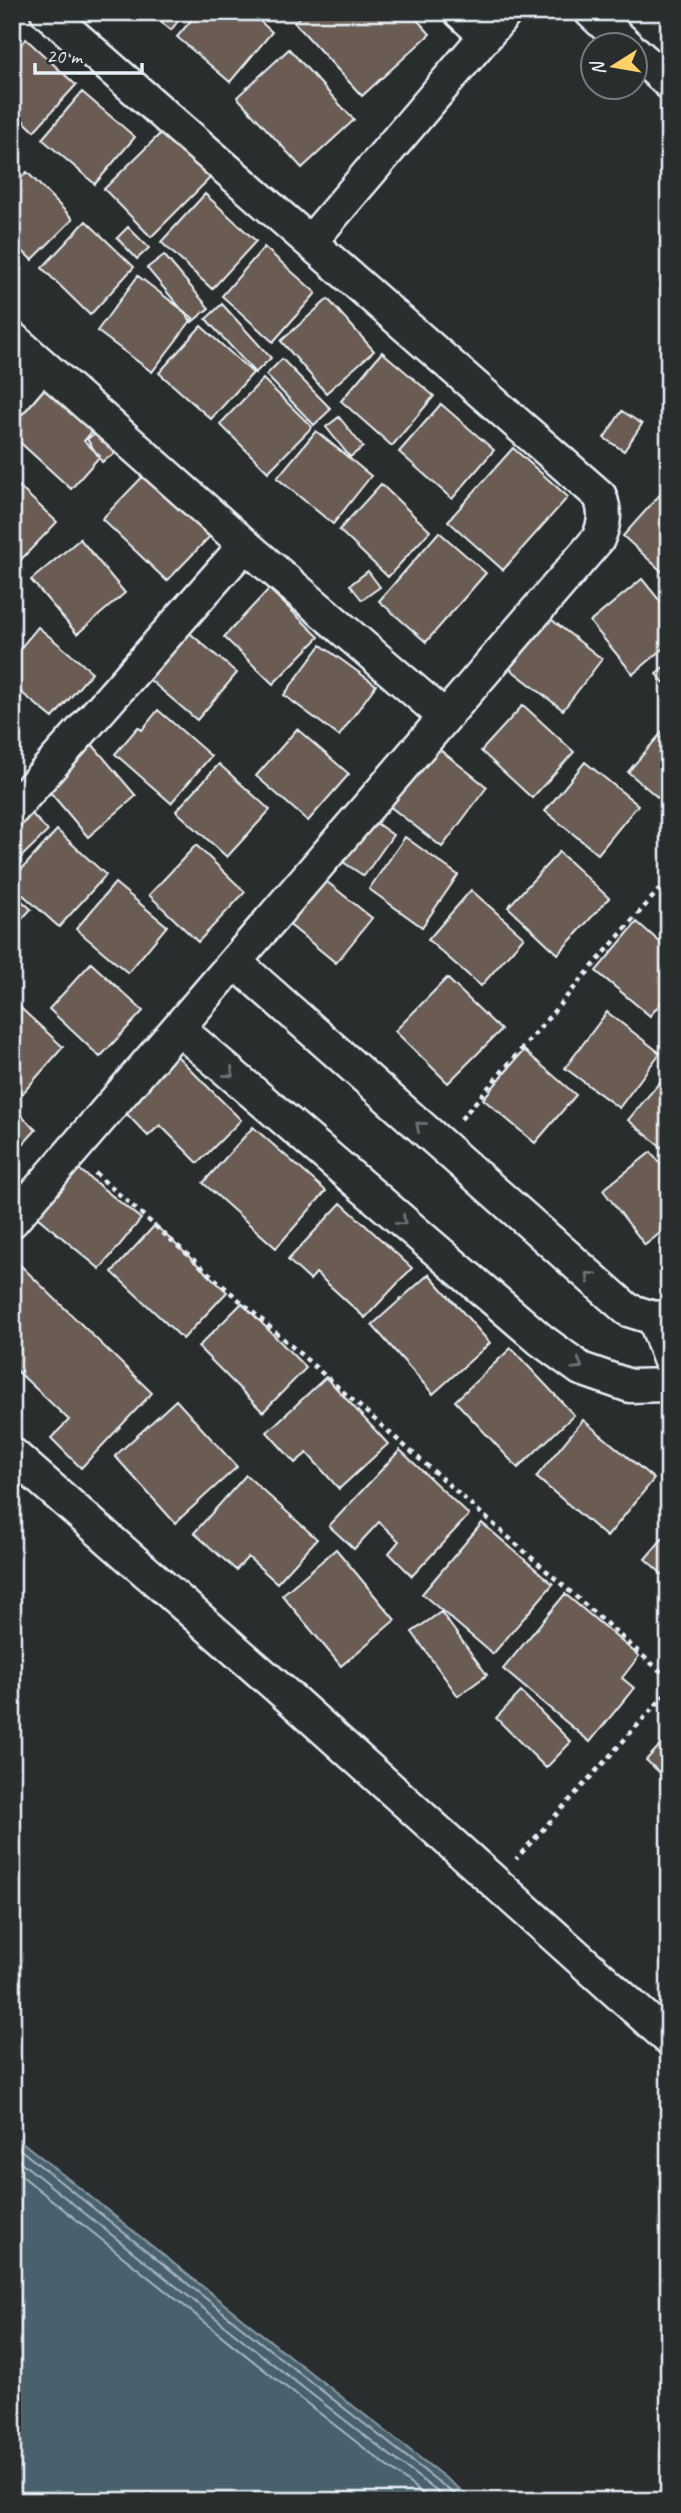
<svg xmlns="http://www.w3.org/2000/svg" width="681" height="2513" viewBox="0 0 681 2513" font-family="Caveat,sans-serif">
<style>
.water{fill:#49616d;stroke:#899ba5;stroke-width:2}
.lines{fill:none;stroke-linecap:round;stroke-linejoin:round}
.shore{stroke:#a8b7c0;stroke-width:2}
.building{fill:#6b5c52;stroke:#e8f1f8;stroke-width:2}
.street-casing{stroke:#e8f1f8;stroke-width:37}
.path{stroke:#e8f1f8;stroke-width:4.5;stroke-dasharray:5 5;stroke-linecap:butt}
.street{stroke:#2a2d2e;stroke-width:32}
.oneway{stroke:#6c7275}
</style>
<rect width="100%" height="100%" fill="#2a2d2e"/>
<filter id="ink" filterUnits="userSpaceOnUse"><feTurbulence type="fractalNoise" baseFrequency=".0143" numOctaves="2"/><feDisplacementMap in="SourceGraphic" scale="14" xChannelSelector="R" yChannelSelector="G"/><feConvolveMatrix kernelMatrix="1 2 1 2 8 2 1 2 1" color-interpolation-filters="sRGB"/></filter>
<g filter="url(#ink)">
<!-- water -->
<path class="water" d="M12 2134 293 2359 475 2501H12Z"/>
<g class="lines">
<!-- shore -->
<path class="shore" d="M12 2143 289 2365 463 2501
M12 2155 283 2372 449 2501
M12 2168 277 2380 432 2501"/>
</g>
<!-- building -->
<path class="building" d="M149 12H185L171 30Z
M198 12H250L272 32 230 82 177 37Z
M305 12H410L430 34 362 96 294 22Z
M26 39 76 85 34 131 12 110V54Z
M289 49 354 120 302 168 237 97Z
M82 92 135 137 95 184 42 139Z
M165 129 212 176 151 237 104 189Z
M27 172 73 219 32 260 17 246 12 251V187Z
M205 194 256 241 212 289 161 242Z
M86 221 134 267 90 315 42 268Z
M128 227 149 248 137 259 117 238Z
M264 247 316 293 273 342 222 296Z
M164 255 209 308 192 322 147 268Z
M138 276 193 318 152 372 97 331Z
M328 299 374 351 326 393 281 341Z
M222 304 271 358 255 373 206 319Z
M201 326 253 373 211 419 159 373Z
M382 352 434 396 392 446 341 401Z
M282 359 331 409 314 425 266 375Z
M263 379 312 427 268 472 220 424Z
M48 381 97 426 84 441 100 456 71 489 12 435V420Z
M441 404 494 450 452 499 399 452Z
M622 411 642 424 624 451 604 438Z
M339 417 363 447 350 457 326 427Z
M102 429 117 452 102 462 87 439Z
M316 431 371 476 333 524 277 478Z
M513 448 568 497 503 570 448 521Z
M151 468 215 531 167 581 102 519Z
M12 480 57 522 12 569Z
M381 484 430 531 388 577 339 530Z
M665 489 669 492V578L623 536Z
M439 532 486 573 426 642 379 601Z
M80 539 125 593 77 634 31 580Z
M368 571 380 587 362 600 350 585Z
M642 579 669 612V644L633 674 590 622Z
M269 589 319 637 273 684 224 637Z
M548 617 602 659 563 710 509 668Z
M38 627 92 672 53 718 12 685V658Z
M185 629 237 673 197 720 145 676Z
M321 645 376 685 339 736 284 695Z
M669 662V688L656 674Z
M523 705 574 752 532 798 481 751Z
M158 710 211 756 171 803 115 754 138 727 142 730Z
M669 724V807L628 772Z
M297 729 349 774 308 821 256 776Z
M92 744 136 796 88 837 44 785Z
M434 745 487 787 442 847 388 805Z
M585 762 638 805 598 854 545 811Z
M219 764 270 810 227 857 176 811Z
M30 812 48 831 13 865 12 830Z
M372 820 393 835 364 876 343 862Z
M57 830 106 875 59 927 12 885V880Z
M405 837 458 875 422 927 369 889Z
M196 845 245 892 198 942 149 895Z
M559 852 609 898 558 954 508 907Z
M321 877 372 918 336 963 285 921Z
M115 883 167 926 128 973 76 929Z
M471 890 524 937 481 986 428 940Z
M12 892 31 909 12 930Z
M637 922 669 950V993L650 1016 596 971Z
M91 963 143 1011 100 1057 49 1009Z
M447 978 501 1030 448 1083 395 1031Z
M12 1000 63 1047 22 1094 12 1085Z
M607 1012 660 1053 619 1108 565 1068Z
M524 1050 576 1095 535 1143 483 1099Z
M174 1053 241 1120 198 1163 160 1125 148 1136 120 1107Z
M669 1071V1153L628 1120Z
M12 1107 36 1130 12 1156Z
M253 1127 326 1191 276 1248 203 1183Z
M651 1152 669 1174V1226L645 1245 603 1190Z
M70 1162 141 1219 100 1269 31 1212Z
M341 1203 412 1268 365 1318 316 1273 310 1280 288 1260Z
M155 1225 227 1292 183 1339 112 1272Z
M12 1257 152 1393 81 1468 51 1438 69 1420 12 1366Z
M429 1274 490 1343 433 1394 372 1325Z
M242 1303 306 1368 263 1412 198 1347Z
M511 1348 574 1415 518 1468 455 1401Z
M326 1377 388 1444 339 1489 307 1453 295 1463 267 1432Z
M176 1400 237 1467 175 1523 115 1456Z
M583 1420 654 1479 607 1537 536 1477Z
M400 1450 469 1515 412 1576 389 1553 399 1541 379 1522 354 1549 329 1526Z
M246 1475 317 1539 277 1583 248 1557 236 1570 194 1533Z
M482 1523 553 1584 493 1654 422 1594Z
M669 1531V1580L645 1559Z
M336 1549 395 1620 341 1666 282 1595Z
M565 1594 639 1656 622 1678 634 1688 590 1742 503 1669Z
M441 1612 487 1675 458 1696 412 1632Z
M521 1692 571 1742 546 1768 496 1718Z
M669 1736V1781L646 1760Z"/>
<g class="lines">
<!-- street casing -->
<g class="street-casing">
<path id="street" d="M460 12 486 36
M591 12 628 46
M636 53 669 83
M310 242 506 12
M12 338 245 545 445 717
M12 400 42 365
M12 810 245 545
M235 962 628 1310 654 1318 669 1316
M178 1028 541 1340 581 1369 630 1386 669 1385
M12 1221 598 539C605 523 606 513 600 496L47 12
M654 1318 669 1359
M12 1454 291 1699 669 2039"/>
</g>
<!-- path -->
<path class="path" d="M461 1119 669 878
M95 1173 667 1677 668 1686 665 1695 516 1859"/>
<!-- street -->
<use href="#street" class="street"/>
</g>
<!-- one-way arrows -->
<defs><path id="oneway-chevron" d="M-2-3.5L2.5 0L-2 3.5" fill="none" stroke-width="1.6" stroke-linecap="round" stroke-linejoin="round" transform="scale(1.75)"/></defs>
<g class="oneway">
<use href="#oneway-chevron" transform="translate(230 1073) rotate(41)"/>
<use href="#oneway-chevron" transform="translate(420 1126) rotate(-139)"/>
<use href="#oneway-chevron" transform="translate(402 1221) rotate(41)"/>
<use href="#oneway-chevron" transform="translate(590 1276) rotate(-138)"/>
<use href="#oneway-chevron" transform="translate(578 1365) rotate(31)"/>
</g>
</g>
<!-- margin -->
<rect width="681" height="2513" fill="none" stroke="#2a2d2e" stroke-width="42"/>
<rect x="21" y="21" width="639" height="2471" fill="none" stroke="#e8f1f8" stroke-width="2.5" filter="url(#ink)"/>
<!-- north arrow -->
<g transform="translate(614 66) rotate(259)"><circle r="33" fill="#2a2d2e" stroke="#767b7f" stroke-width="2"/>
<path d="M0-5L12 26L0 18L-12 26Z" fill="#ffd166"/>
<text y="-10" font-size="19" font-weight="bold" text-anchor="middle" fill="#e8f1f8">N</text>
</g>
<!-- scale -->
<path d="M35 63v10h107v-10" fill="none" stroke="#e8f1f8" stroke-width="3.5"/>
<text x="46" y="63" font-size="21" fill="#e8f1f8" stroke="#2a2d2e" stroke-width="5" paint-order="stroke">20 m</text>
</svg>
